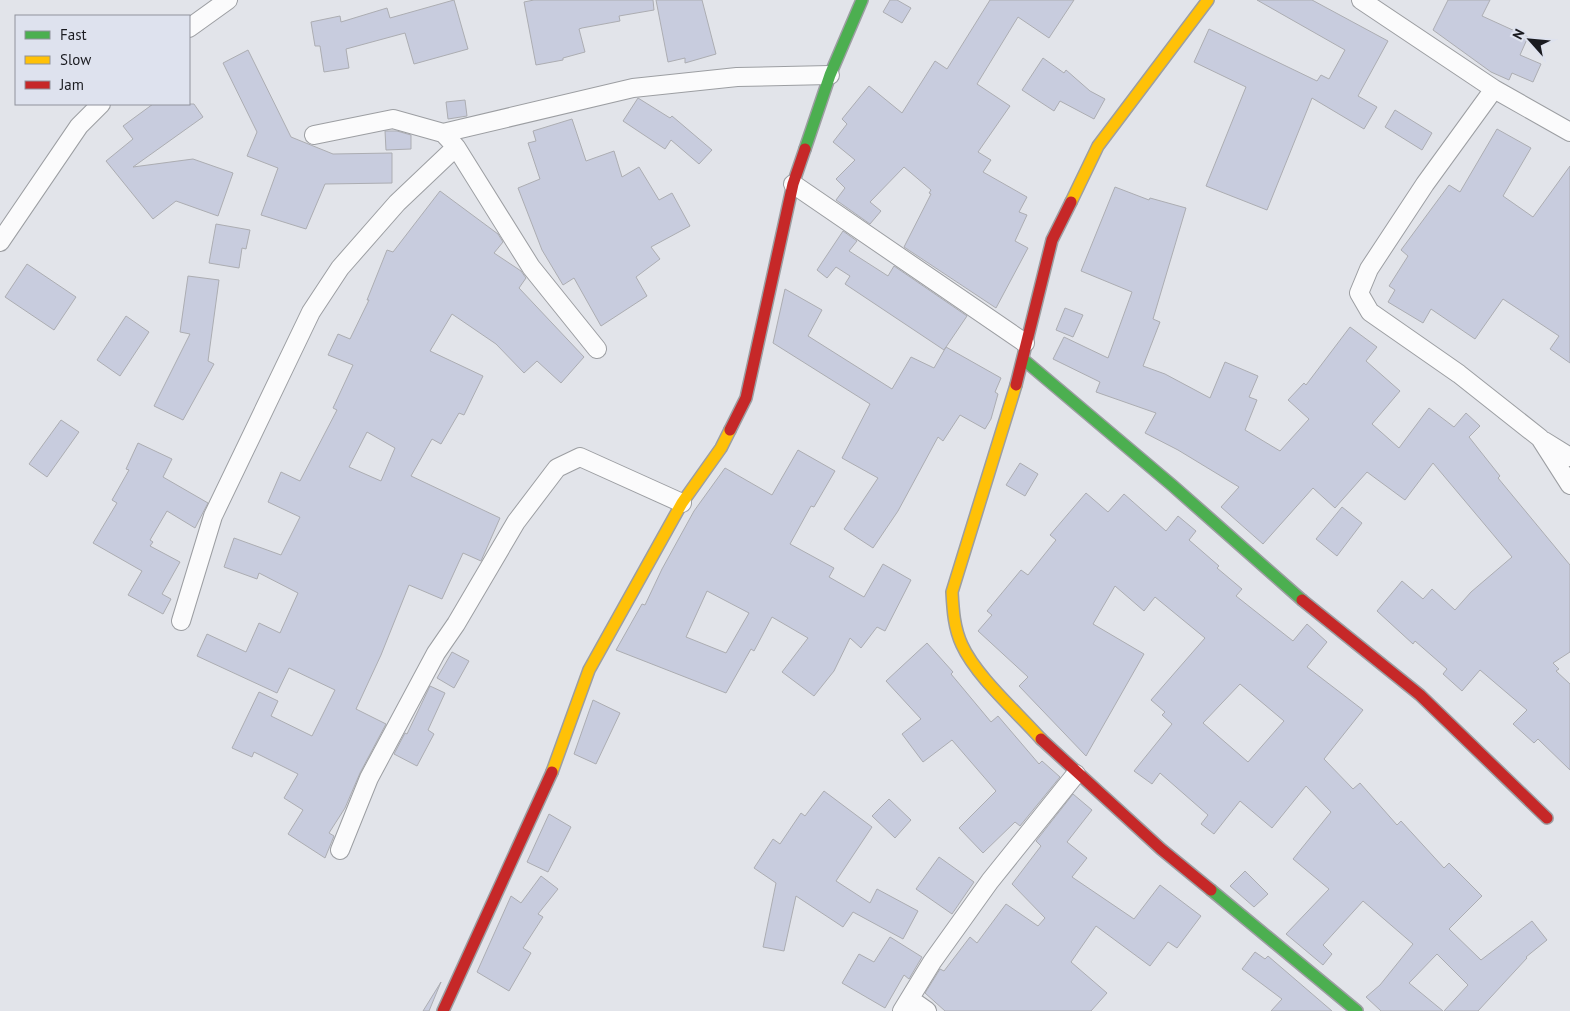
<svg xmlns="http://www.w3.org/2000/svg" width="1570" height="1011" viewBox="0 0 1570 1011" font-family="'PT Sans',sans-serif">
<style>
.building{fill:#c8ccde;stroke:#acadb2;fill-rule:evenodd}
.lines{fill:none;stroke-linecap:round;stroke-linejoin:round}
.street-casing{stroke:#9c9ea2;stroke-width:20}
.fast-casing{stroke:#9c9ea2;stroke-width:14}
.slow-casing{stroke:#9c9ea2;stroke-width:14}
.jam-casing{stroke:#9c9ea2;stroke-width:14}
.street{stroke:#fbfbfc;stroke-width:18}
.fast{stroke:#4caf50;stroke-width:11}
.slow{stroke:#ffc107;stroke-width:11}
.jam{stroke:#c62828;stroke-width:11}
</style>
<rect width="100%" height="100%" fill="#e2e4ea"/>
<!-- building -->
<path class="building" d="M454 0 468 49 414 64 405 33 346 49 349 68 324 72 320 46H315L311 22 340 16 341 22 387 8 390 18Z
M534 0H653L654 10 619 16 620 21 582 28 579 29 585 52 563 58V60L536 65 524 2Z
M656 0H702L716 54 685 63V58L668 62Z
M890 0H897L911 8 902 23 883 12Z
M990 0H1074L1049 38 1018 17 977 84 1010 106 978 152 991 160 983 172 1027 197 1019 212 1027 215 1015 241 1028 248 996 308 904 247 931 194 929 193 931 190 904 167 870 202 881 211 870 224 836 200 845 188 836 179 855 160 833 142 847 124 842 119 869 86 902 113 935 61 947 69Z
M1257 0H1312L1388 41 1358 96 1377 107 1364 129 1312 98 1267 210 1206 186 1246 87 1194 62 1209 29 1317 81 1321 75 1329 79 1345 50Z
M1448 0H1490L1482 16 1528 37 1520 55 1541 64 1533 82 1512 73 1509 80 1491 72 1433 30Z
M248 50 291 137 333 154 392 153V183L325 184 306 229 261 215 278 168 247 156 257 132 223 63Z
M1043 58 1064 73 1066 70 1090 91 1105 99 1094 119 1060 101 1054 111 1022 90Z
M638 98 670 118 672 116 712 150 699 164 671 140 665 149 623 121Z
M465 100 467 116 448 119 446 102Z
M153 104H194L203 117 133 167 193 159 233 173 218 216 176 201 153 219 106 161 133 139 123 126Z
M1395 110 1432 133 1422 150 1385 127Z
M572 119 586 161 614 151 622 177 639 167 659 200 672 193 690 226 651 247 660 259 636 277 647 296 601 326 574 278 563 285 542 250 518 188 540 179 528 143 536 141 533 131Z
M1497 129 1531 148 1503 196 1533 217 1570 166V363L1550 349 1559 336 1503 299 1475 339 1431 309 1423 323 1388 302 1395 290 1389 286 1408 256 1401 250 1449 185 1460 192Z
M385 131H397L411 135V149L386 150Z
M1115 187 1149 200 1150 198 1186 208 1153 319 1160 322 1143 366 1165 374 1210 398 1225 362 1258 376 1249 397 1257 400 1245 430 1280 451 1309 419 1288 400 1304 383 1306 385 1350 327 1377 347 1366 361 1400 391 1372 424 1399 448 1429 408 1454 427 1466 413 1480 426 1469 437 1500 476 1498 478 1570 565V652L1553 663 1559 669 1556 671 1570 684V770L1538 739 1534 743 1513 724 1527 710 1480 670 1462 691 1443 674 1447 669 1415 641 1413 644 1377 611 1402 581 1423 599 1432 589 1455 610 1471 592 1512 557 1433 463 1405 500 1367 472 1335 508 1313 488 1263 544 1221 507 1239 487 1178 450 1145 433 1156 413 1096 392 1100 382 1053 359 1064 337 1108 358 1132 292 1081 271Z
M440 191 498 234 503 242 494 253 521 271 526 278 519 288 584 357 561 383 537 361 524 373 496 344 452 314 430 351 483 376 464 415 459 413 441 444 432 439 411 476 500 518 481 561 463 553 442 599 409 585 381 655 356 709 386 724 360 773 345 808 329 833 334 836 325 858 288 834 303 810 284 798 298 774 254 752 252 757 232 748 259 692 278 701 271 716 312 736 335 690 289 668 277 693 197 656 207 634 246 652 259 623 280 633 298 593 259 573 257 579 224 567 234 538 281 555 300 517 268 502 281 472 300 481 337 410 333 408 353 365 328 355 338 334 350 339 369 300H367L387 250 393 252ZM367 432 395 448 381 481 349 467Z
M216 224 250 230 246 249 242 248 239 268 209 263Z
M843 231 857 241 849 251 888 276 894 266 967 316 944 350 845 284 850 276 836 267 827 278 817 270Z
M27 264 76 297 54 330 5 297Z
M188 276 219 280 208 361 214 364 183 420 154 406 190 334 180 332Z
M785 289 822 310 808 336 892 389 911 357 934 368 946 347 1001 378 995 392 998 394 991 419 985 429 960 415 943 441 938 437 898 511 873 548 844 529 878 478 842 458 870 404 773 343Z
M1065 308 1083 315 1073 337 1056 330Z
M126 316 149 332 120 376 97 360Z
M61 420 79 432 47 477 29 464Z
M138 443 172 459 163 477 208 503 195 528 167 511 150 540 153 542 150 546 180 562 162 594 171 599 163 614 128 595 142 571 93 543 117 503 112 500 129 470 126 469Z
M798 450 835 471 814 507 811 506 790 544 834 568 829 577 864 597 883 564 911 580 885 631 877 627 861 648 850 638 834 671 814 696 782 672 808 638 772 617 754 651 751 649 726 693 616 650 642 604 645 605 662 569 694 511 725 468 772 495ZM707 591 749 613 726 653 686 637Z
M1020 463 1038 474 1025 496 1006 485Z
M1086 493 1108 512 1124 494 1166 531 1178 516 1196 531 1189 540 1219 566 1217 568 1242 589 1236 596 1293 641 1307 624 1327 642 1307 667 1363 710 1324 759 1353 789 1360 783 1397 825 1401 821 1444 868 1449 863 1482 896 1449 929 1481 960 1532 921 1547 940 1526 957 1527 958 1478 1011H1444L1468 985 1437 954 1409 983 1443 1011H1381L1366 997 1380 985 1413 944 1363 901 1323 945 1332 954 1323 965 1286 934 1329 889 1293 859 1331 812 1306 786 1272 828 1240 801 1214 834 1201 824 1208 815 1160 773 1152 784 1134 771 1172 724 1162 715 1165 712 1151 700 1205 638 1155 597 1144 611 1115 586 1093 624 1144 654 1086 756 1019 686 1028 677 978 631 992 615 987 611 1021 570 1028 575 1056 540 1050 535ZM1240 684 1284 721 1248 762 1203 723Z
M1342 507 1362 523 1337 556 1316 539Z
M927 643 953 672 951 674 991 722 998 716 1039 764 1042 761 1060 777 1020 826 1015 822 983 853 959 828 996 791 952 740 923 762 902 734 921 719 886 681Z
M452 652 469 661 454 688 437 678Z
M430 686 445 693 428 730 434 734 417 766 394 754 405 733 407 734Z
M593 700 620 713 596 764 574 754Z
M824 791 872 827 836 881 870 903 877 889 918 911 903 939 853 912 843 927 796 896 784 951 763 947 776 883 754 868 773 839 780 844 801 813 805 816Z
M1073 794 1092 810 1067 842 1087 858 1072 877 1134 919 1160 885 1201 916 1177 948 1168 942 1150 966 1096 926 1071 962 1107 993 1091 1011H945L925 993 940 969 944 971 970 937 977 943 1006 904 1038 926 1045 918 1012 884 1041 846 1036 841Z
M889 799 911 820 895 838 872 816Z
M549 814 571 827 548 872 527 862Z
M939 857 974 882 952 914 916 889Z
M1245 871 1268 894 1254 907 1230 886Z
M541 876 558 889 538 914 543 917 523 948 531 953 509 991 477 972 511 896 521 903Z
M890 937 922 957 909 979 904 975 885 1008 842 983 859 954 874 962Z
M1255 952 1265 959 1268 956 1332 1011H1271L1282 999 1242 969Z
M441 982 429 1011H423Z"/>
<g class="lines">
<!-- street casing -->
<g class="street-casing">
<path id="street" d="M1361 0 1494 89 1425 184 1369 269 1359 293 1370 312 1459 374 1540 438 1570 485
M189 28 228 0
M1494 89 1570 132
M314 135 393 119 443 133 633 88 737 77 830 75
M456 147 531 267 597 349
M793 184 1025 343
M0 242 79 126 101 104
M1544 441 1570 457
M181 621 213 516 311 312 340 268 397 203 456 147 443 133
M340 850 369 778 436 653 456 624 516 522 557 468 580 457 682 503
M910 999 927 1011
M902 1011 932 962 990 881 1076 774"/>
</g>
<!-- fast casing -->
<g class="fast-casing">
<path id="fast" d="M805 149 830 75 862 0
M1024 360 1173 486 1302 600
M1211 890 1357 1011"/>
</g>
<!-- slow casing -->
<g class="slow-casing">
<path id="slow" d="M1071 202 1098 146 1208 0
M1016 385 952 592C953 610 954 628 962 645 976 676 1017 712 1041 739
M552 772 589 670 682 503 721 448 730 430"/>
</g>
<!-- jam casing -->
<g class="jam-casing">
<path id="jam" d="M1016 385 1052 240 1071 202
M730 430 746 398 793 184 805 149
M1302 600 1420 695 1547 818
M1041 739 1161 849 1211 890
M443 1011 552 772"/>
</g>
<!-- street -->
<use href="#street" class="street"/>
<!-- fast -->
<use href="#fast" class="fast"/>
<!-- slow -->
<use href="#slow" class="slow"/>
<!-- jam -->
<use href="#jam" class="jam"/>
</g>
<!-- legend -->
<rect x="15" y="15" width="175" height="90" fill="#dee2ee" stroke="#90929c"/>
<rect x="25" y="31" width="25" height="8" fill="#4caf50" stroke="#90929c"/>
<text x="60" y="40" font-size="15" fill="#1a1b20">Fast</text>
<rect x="25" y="56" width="25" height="8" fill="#ffc107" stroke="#90929c"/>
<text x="60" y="65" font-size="15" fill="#1a1b20">Slow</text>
<rect x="25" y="81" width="25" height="8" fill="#c62828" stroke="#90929c"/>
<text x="60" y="90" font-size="15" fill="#1a1b20">Jam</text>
<!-- north arrow -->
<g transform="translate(1530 40) rotate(297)" stroke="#dee2ee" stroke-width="4" paint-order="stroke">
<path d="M0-4L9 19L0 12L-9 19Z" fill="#1a1b20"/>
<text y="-8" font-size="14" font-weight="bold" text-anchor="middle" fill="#1a1b20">N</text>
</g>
</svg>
